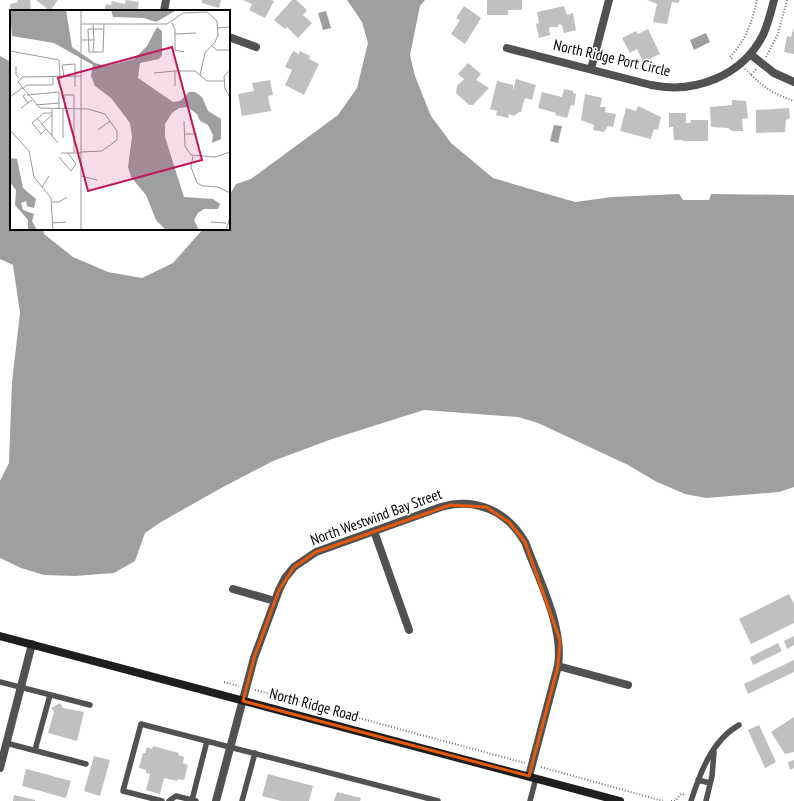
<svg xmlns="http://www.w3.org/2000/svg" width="794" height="801" viewBox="0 0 794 801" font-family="'PT Sans Narrow',sans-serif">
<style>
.water{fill:#9f9f9f}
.building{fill:#c0c0c0}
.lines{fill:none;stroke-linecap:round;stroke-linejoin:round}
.path{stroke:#737373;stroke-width:2;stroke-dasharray:1 2;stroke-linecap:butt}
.lane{stroke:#515151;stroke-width:5.5}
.street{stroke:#515151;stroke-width:8}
.secondary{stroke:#1e1e1e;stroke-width:8}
.marked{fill:none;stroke:#e8590c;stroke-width:3;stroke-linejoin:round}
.labels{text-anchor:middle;stroke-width:3;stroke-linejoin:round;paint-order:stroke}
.street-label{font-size:15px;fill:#000;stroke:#fff}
.inset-road{fill:none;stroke:#999;stroke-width:1}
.view{fill:#c2185b;fill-opacity:0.15;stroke:#c2185b;stroke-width:2}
.inset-edge{fill:none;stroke:#000;stroke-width:2}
</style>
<rect width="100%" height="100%" fill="#fff"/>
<!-- water -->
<path class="water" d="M347 0H425L420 6 410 55 415 76 431 116 451 143 493 178 575 202 612 197 679 194 683 200H709L711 194 794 195V487L779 492 706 498 685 494 655 481 628 465 538 423 518 417 424 410 332 439 273 461 223 487 161 522 145 533 135 561 114 573 75 576 44 575 21 568 0 558V481L9 463 12 382 20 313 13 265 0 259V56L11 62V229H43L44 234 73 257 108 272 142 278 173 263 203 229H229V196L236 184 251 179 338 115 357 88 368 43 362 22Z
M326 11 331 28 323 30 318 13Z
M706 33 710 42 694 50 690 40Z
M554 125 562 126 558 143 550 141Z"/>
<!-- building -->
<path class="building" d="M17 0H30L31 11H11L10 4 18 2Z
M36 0H58L50 11Z
M126 0 139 2 137 11H104L106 4 111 5 112 1 125 4Z
M202 0H221L219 8 202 3Z
M243 0H271L274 1 265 18 249 10 252 4Z
M292 0H296L307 10 303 15 312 23 298 38 287 27 285 29 274 20Z
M487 0H522V10H508V15H487Z
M647 0H680L678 3 672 2 667 24 653 22 657 4Z
M464 6 481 18 465 44 451 34 460 20 456 18Z
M564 6 567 15 573 13 576 30 564 33 562 25 559 24 558 27H549L550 35 539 38 536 24 539 23 537 12Z
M794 27V54L784 52 787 36 791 37Z
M648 29 660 54 643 62 637 49 630 53 622 38 636 31 638 34Z
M293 51 299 54 300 51 310 56 309 59 319 64 304 95 285 85 292 70 285 67Z
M468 63 481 74 476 80 489 88 473 105H469L456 93 457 86 464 79 458 74Z
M516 79 536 85 532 100 525 98 521 112H519L514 116 509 114 508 118 496 115 497 111 490 109 497 81 513 85V91Z
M270 80 273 95 268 96 271 111 242 116 238 94 254 91 252 83Z
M564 89 573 91V93L576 94 574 106 571 105 567 118 555 115 556 113 538 108 542 92 562 97Z
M585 94 602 98 600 107H606L605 112 616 114 613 127 608 126 604 132 593 130 594 125 581 120Z
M732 100 746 101 748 118 742 119 743 131H732L728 128 711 127 710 107 732 105Z
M638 106 661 117 658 130 654 129 651 139 620 131 626 108 636 111Z
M789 108 790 118 786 120 785 132 756 133V110Z
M669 113H686V123H690L691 120H708V141H683L682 140H674L673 127H669Z
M789 594 794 604V623L751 644 739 619Z
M794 636V645L787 649 784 641Z
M778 643 782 651 753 665 750 657Z
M794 660V672L748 694 744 684Z
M60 703 63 708 84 712 77 741 48 733 54 712 51 708Z
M794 717V752L785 754 771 732Z
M759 725 776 762 765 768 748 730Z
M153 746 179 753 178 755 184 757 183 763 188 765 184 780 178 779 177 781 164 778 160 794 146 790 150 774 146 773V770L139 768 143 753H145L147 747 152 749Z
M94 756 110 760 100 796 84 791Z
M794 760V768L790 770 788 762Z
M26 769 71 781 66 798 22 786Z
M268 774 313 786 309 801H281L262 796Z
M337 792 361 798 360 801H334Z
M14 795 35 800V801H13Z"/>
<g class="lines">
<!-- path -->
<path class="path" d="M766 57 778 34 787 0
M732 59 730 57C746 40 752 22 757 0
M745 69 751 75 756 69
M751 75C766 89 774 94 794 101
M224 682 239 686
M255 690 525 763
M541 767 663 801
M671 801H675L681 794 686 795"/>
<!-- lane -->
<path class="lane" d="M0 682 90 705
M6 743 86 764
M35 750 50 695
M698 780 710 783
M192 800 207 741
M162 801 123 791 141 724 438 801
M169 801 176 796 196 801
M242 801 255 753
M530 801 536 778
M691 801C700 773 712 740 739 725
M706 801 712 776 714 752"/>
<!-- street -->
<path class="street" d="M164 11 166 0
M229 37 256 47
M507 48 651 85C695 94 742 76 763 35 768 24 771 12 774 0
M750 54 774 73 794 82
M591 69 609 0
M374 531 409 630
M233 589 275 601
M558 666 628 685
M0 768 32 644
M216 801 254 658 279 590 285 578 294 567 316 552 441 507C476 497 507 511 525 542 539 580 564 627 558 666L529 776"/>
<!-- secondary -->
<path class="secondary" d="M0 636 620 801"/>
</g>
<!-- marked area -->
<path class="marked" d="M450 505 486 507 509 522 525 542 560 640 558 666 529 776 243 701 254 658 279 590 294 567 316 552Z"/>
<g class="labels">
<!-- street labels -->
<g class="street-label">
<text transform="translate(612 58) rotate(13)" y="5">North Ridge Port Circle</text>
<text transform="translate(376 517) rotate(-20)" y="5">North Westwind Bay Street</text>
<text transform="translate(314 705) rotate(15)" y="5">North Ridge Road</text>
</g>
</g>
<!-- overview -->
<g transform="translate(10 10)">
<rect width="220" height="220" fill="#fff"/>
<path d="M0 0H56L62 37 85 53 96 56 124 49 137 36 147 17 152 21V45L149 49 130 53 128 68 163 92 170 91 179 82H185L192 87 198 101 211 109V129L202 133 203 125 198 115 190 111 187 104 177 97 169 98 162 103 155 114V127L174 187 203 189 210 194 208 199H194L188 203 184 210 189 220H156L146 210 136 185 121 167 118 157 122 127 120 113 101 88 85 76 81 66 83 55 44 33 2 26ZM101 0H167L146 12 134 8 103 7ZM0 148 7 149 13 178 26 189 24 198 17 196 16 191 11 193 13 200 24 204 22 211 27 220H18V210L5 195 6 180 0 172Z" fill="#9f9f9f"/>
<path class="inset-road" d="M71 0V220M162 13 165 19V40L174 42M71 14H157L173 3 197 2 207 11 208 25 205 32 195 43 190 65M208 18 220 17M93 19H78L79 42H93L94 14M165 24 186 23M71 30H84L83 14M202 36 207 40H220M0 41 49 50 50 67M83 42 84 30M6 56V65L9 68M220 60 214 66 215 79 220 87M144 63 165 61M54 67 52 55 65 54V77M8 72 30 98 78 99 95 104 107 121V130L92 141 71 142M8 72 12 67 71 66M165 76V61H185L197 71H214M12 79 17 75H43V67M16 84 13 86 18 93M17 85 49 82V99M0 87 12 78M26 95 49 93M11 98 22 90M42 99V126M53 99V128M55 99 54 85H64V143M27 108 48 133M174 111 175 136 181 145 205 147 220 142M32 114 42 105M36 119 31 124 22 113 34 103H42M0 120 19 141 24 167 41 188 43 220M88 120 100 111M174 124H187M51 143H71M183 146 181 157 187 173 193 176 208 177 220 183M49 147 61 161 66 154 58 143M71 166 87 170M32 177 39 166M42 192H49L57 187M201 212 216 213M42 213 56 212M216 220 220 207"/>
<path class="view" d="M162 37 192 150 78 181 48 68Z"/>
<rect width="220" height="220" class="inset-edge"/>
</g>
</svg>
